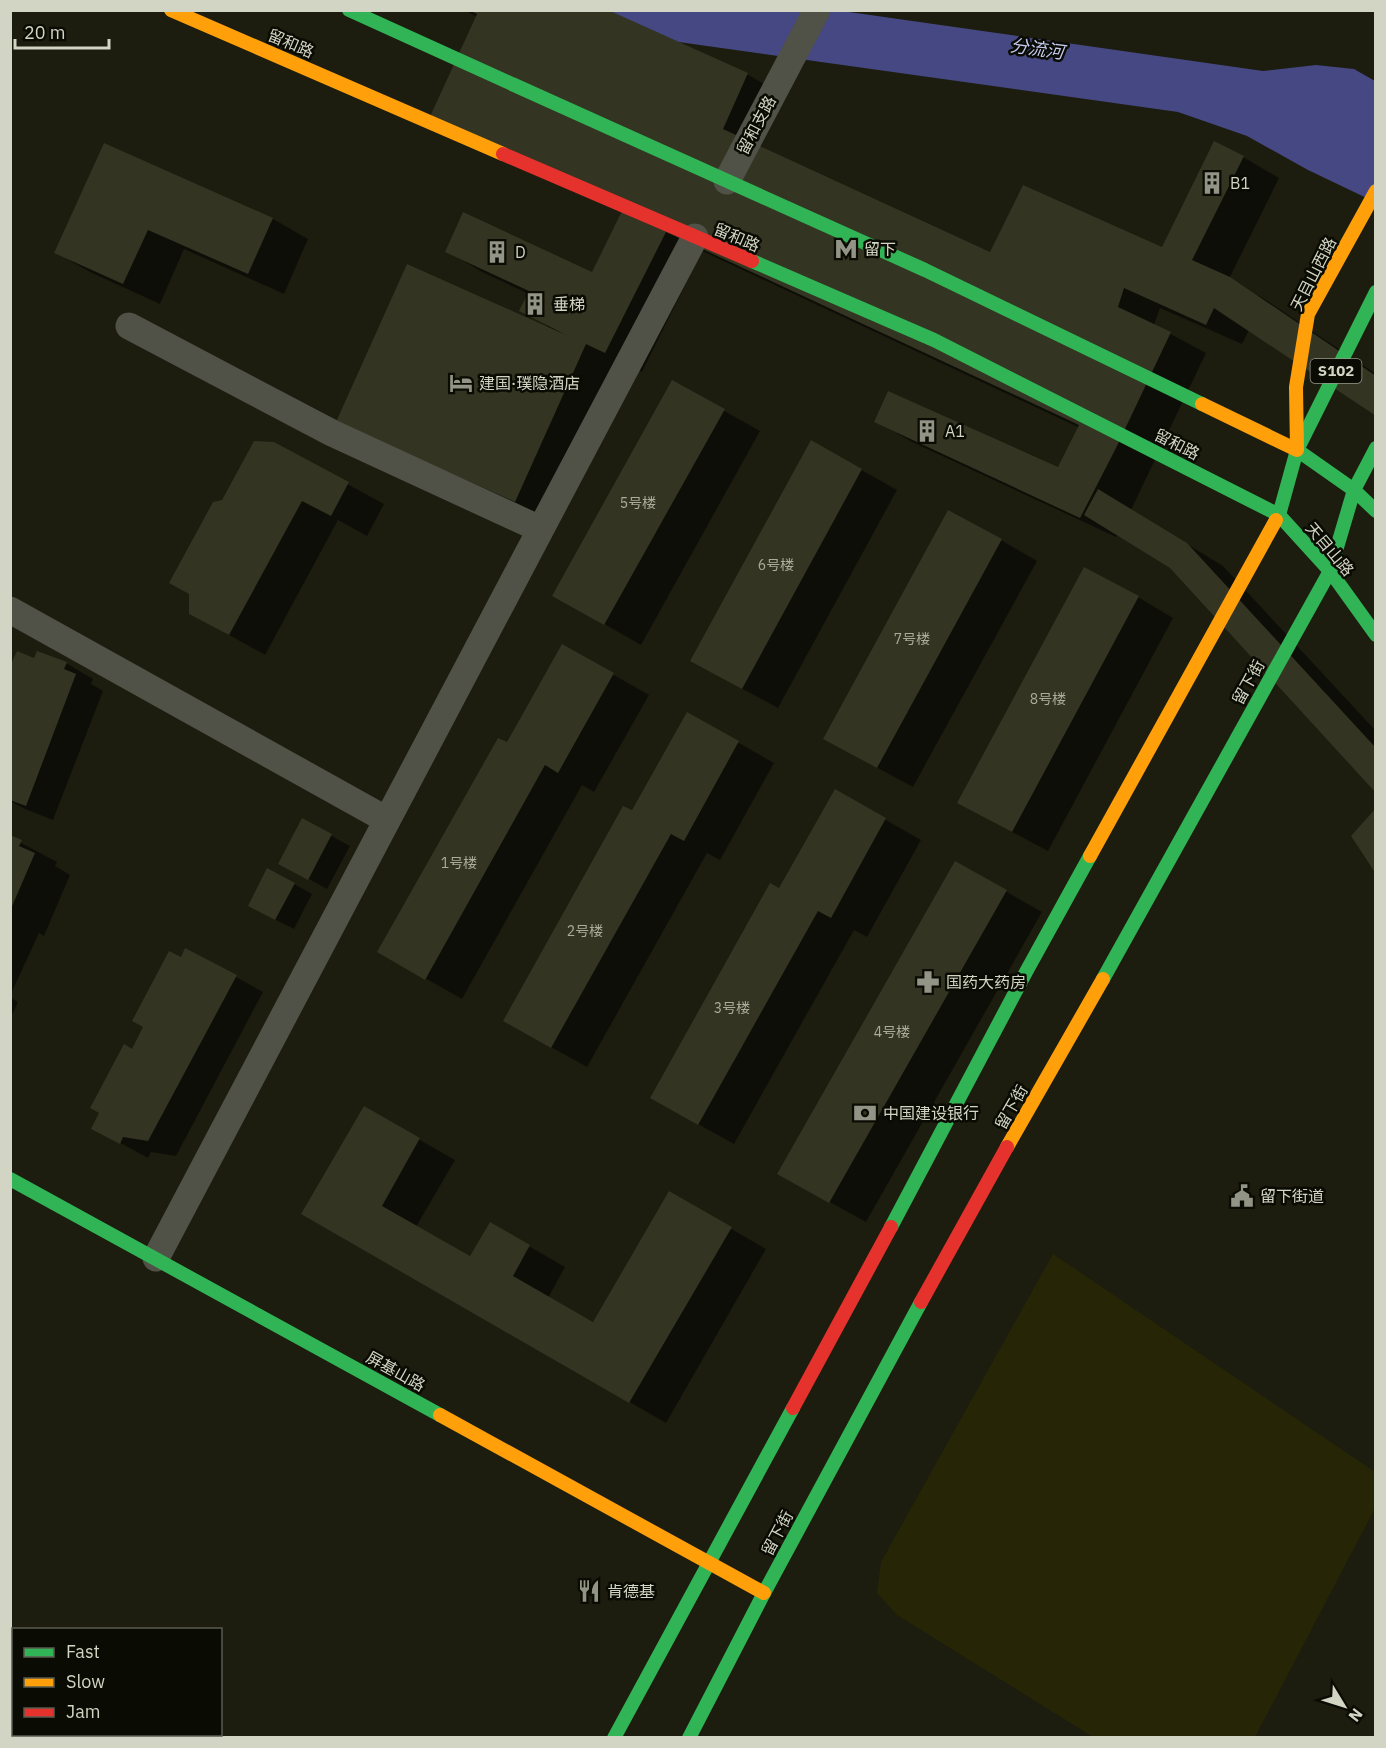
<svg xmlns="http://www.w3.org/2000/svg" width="1386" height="1748" viewBox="0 0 1386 1748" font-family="'IBM Plex Sans','Noto Sans SC',sans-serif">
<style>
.built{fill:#262607}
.water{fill:#454882}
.shadow{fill:#0007}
.building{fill:#343422}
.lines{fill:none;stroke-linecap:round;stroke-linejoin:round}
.street{stroke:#505147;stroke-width:27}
.fast{stroke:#30b455;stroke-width:14}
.slow{stroke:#ff9f0a;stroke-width:14}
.jam{stroke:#e5322d;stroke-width:14}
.labels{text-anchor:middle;stroke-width:5;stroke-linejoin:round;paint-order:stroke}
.number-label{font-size:14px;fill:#aaac9c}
.shield{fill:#0a0b03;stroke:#96988a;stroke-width:1.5}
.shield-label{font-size:15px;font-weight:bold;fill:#d2d4c4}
.street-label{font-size:16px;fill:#d2d4c4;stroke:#0a0b03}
.poi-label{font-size:16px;fill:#d2d4c4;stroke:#0a0b03;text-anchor:start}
.water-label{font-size:18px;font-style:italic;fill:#c4caf0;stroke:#0a0b03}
</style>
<rect width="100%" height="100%" fill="#1c1c0f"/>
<!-- built -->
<path class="built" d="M1053 1254 1375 1472V1508L1255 1737H1093L897 1615 877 1593 881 1562Z"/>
<!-- water -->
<path class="water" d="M570 11H842L1263 71 1316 65 1354 69 1375 81V202L1308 170 1247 136 1178 112 643 37Z"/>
<!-- shadow -->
<path class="shadow" d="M464 10H604L747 74 783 95 760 148 991 254 1163 249 1243 157 1279 178 1229 279 1266 300 1376 374V415L1249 330 1242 344 1160 308 1154 325 1206 353 1131 510 1223 566 1376 731V791L1171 567 1118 534 1116 537 912 442 876 421 1059 469 1080 428 702 251 642 372 622 363 551 521 373 442 548 326 521 311 529 294 482 272 447 251 593 274 622 214 477 17Z
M105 145 273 219 308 239 284 294 184 249 160 304 92 273 56 253Z
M673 382 760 431 641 645 590 616Z
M812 442 897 490 778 708 728 681Z
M274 444 384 504 367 536 338 520 265 655 190 613 223 501Z
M1001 540 1037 561 913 787 861 759Z
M1138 597 1173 618 1048 851 995 823Z
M563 646 649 695 594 792 582 785 462 999 379 952 508 744Z
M35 660 66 663 93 679 91 684 103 691 53 820 25 809 10 801V664Z
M688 714 774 763 720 860 707 853 587 1067 540 1041 633 812Z
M835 791 921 840 867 937 854 930 734 1144 687 1118Z
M302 820 350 846 327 889 298 873Z
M10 837 57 862 55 866 70 875 44 936 39 933 10 996Z
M956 863 1042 912 866 1222 815 1194Z
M294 884 312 894 294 929 268 916Z
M182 959 236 977 263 992 176 1156 151 1152 148 1158 93 1128Z
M10 997 18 1002 10 1019Z
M364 1108 455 1160 416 1227 471 1258 491 1224 565 1267 548 1298 594 1324 669 1193 766 1249 666 1423 303 1214Z"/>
<!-- building -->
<path class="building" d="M469 10H608L748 73 723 129 990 252 1023 185 1162 247 1214 141 1244 156 1192 260 1230 277 1376 376V416L1214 308 1206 325 1124 288 1118 307 1171 332 1116 448 1080 518 874 422 888 391 1058 467 1079 425 666 232 605 353 586 344 515 502 336 422 407 264 566 335 519 311 529 291 445 252 463 212 592 272 622 211 428 121 477 14Z
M104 143 273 218 248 274 148 230 123 284 54 253Z
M672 380 725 409 604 625 552 596Z
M811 440 862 469 742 689 690 661Z
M254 441 274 442 349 482 331 516 302 501 229 635 189 614V594L169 583 213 502 222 500Z
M1098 489 1187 543 1376 748V793L1170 568 1084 515Z
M948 510 1002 539 877 768 823 739Z
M1084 567 1139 596 1012 832 957 803Z
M562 644 614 673 558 773 545 765 425 980 377 952 498 738 507 742Z
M17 651 34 658 37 651 67 662 64 669 76 674 26 806 10 800V662H12Z
M687 712 739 741 684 841 671 834 551 1048 503 1021 623 806 632 810Z
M835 789 886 818 831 918 818 911 698 1125 650 1098 770 883 779 888Z
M1376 808V874L1351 836Z
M302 818 332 834 308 880 278 864Z
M10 835 22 840 19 846 35 853 10 911Z
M955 861 1007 890 829 1203 777 1174Z
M267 868 295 883 275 920 248 906Z
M185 948 237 975 148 1141 123 1137 120 1144 91 1129 99 1113 90 1108 124 1044 132 1049 143 1027 132 1021 169 951 181 957Z
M364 1106 420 1138 382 1206 470 1256 490 1222 530 1245 513 1276 593 1322 669 1191 732 1227 629 1403 301 1214Z"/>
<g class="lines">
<!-- street -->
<path class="street" d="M727 181 817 10
M129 326 332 433 540 529
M10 610 387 820
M156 1258 695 237"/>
<!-- fast -->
<path class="fast" d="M349 10 512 84
M512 84 925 270 1202 404
M752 261 934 340 1279 515 1276 520
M1376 292 1297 450 1279 515 1330 571 1376 635
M1297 450 1354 490 1376 511
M1354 490 1376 448
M1103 979 1330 571 1354 490
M10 1179 440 1415
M891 1227 1026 972 1090 856
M614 1738 793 1408
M689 1738 764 1593 921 1302"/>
<!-- slow -->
<path class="slow" d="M171 10 503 154
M1202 404 1297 450 1296 387 1308 314 1376 191
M1090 856 1276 520
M1007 1147 1103 979
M440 1415 764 1593"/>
<!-- jam -->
<path class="jam" d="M503 154 752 261
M921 1302 1007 1147
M793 1408 891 1227"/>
</g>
<!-- icons -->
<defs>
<g id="building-bare" transform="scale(1.8)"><path d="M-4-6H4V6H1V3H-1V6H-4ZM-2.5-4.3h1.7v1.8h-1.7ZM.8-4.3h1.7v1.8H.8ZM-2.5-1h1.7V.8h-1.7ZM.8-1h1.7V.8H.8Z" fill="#929485" stroke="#0a0b03" stroke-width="2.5" paint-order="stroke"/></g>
<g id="metro-bare" transform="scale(1.8)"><path d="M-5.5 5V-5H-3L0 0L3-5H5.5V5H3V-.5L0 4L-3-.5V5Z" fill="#929485" stroke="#0a0b03" stroke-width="2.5" paint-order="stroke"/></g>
<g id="hotel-bare" transform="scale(1.8)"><path d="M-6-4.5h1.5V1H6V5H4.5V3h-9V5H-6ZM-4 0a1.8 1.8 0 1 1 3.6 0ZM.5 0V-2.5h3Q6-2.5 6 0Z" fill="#929485" stroke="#0a0b03" stroke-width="2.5" paint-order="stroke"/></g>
<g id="pharmacy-bare" transform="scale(1.8)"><path d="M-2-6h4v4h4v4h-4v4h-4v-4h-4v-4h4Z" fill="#929485" stroke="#0a0b03" stroke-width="2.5" paint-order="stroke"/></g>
<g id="bank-bare" transform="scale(1.8)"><path d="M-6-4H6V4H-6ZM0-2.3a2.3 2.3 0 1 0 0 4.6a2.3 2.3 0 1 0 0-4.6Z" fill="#929485" stroke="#0a0b03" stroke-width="2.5" paint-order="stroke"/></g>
<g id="civic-bare" transform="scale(1.8)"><path d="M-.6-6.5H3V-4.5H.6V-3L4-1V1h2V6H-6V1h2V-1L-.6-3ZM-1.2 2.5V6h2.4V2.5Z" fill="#929485" stroke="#0a0b03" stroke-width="2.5" paint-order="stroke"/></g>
<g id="restaurant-bare" transform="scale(1.8)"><path d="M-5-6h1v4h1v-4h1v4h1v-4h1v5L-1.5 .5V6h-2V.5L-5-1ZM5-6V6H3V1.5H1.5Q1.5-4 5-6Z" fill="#929485" stroke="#0a0b03" stroke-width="2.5" paint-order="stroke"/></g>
</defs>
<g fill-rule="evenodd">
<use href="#building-bare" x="1212" y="183"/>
<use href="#metro-bare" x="846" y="249"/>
<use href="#building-bare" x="497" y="252"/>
<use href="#building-bare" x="535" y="304"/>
<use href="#hotel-bare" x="461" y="383"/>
<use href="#building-bare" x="927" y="431"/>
<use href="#pharmacy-bare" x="928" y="982"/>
<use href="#bank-bare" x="865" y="1113"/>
<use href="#civic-bare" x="1242" y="1196"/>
<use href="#restaurant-bare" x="589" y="1591"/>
</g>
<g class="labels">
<!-- number labels -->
<g class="number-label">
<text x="638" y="508">5号楼</text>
<text x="776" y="570">6号楼</text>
<text x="912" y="644">7号楼</text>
<text x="1048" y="704">8号楼</text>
<text x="459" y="868">1号楼</text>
<text x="585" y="936">2号楼</text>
<text x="732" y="1013">3号楼</text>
<text x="892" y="1037">4号楼</text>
</g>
<!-- shield labels -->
<rect class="shield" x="1310.5" y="359" width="51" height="24" rx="4.5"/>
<g class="shield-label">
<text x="1336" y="376">S102</text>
</g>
<!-- street labels -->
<g class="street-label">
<text transform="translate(291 43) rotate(23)" y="6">留和路</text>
<text transform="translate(756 125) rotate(-62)" y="6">留和支路</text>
<text transform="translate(737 237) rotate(23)" y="6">留和路</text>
<text transform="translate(1313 274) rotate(-63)" y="6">天目山西路</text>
<text transform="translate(1177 444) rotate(27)" y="6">留和路</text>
<text transform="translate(1330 549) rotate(50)" y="6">天目山路</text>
<text transform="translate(1248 682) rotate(-61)" y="6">留下街</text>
<text transform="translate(1011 1107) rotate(-60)" y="6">留下街</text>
<text transform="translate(396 1371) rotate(29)" y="6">屏基山路</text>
<text transform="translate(777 1533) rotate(-62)" y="6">留下街</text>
</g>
<!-- poi labels -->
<g class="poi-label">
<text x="1230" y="189">B1</text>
<text x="864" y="255">留下</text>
<text x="515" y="258">D</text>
<text x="553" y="310">垂梯</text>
<text x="479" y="389">建国·璞隐酒店</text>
<text x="945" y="437">A1</text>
<text x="946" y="988">国药大药房</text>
<text x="883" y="1119">中国建设银行</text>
<text x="1260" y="1202">留下街道</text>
<text x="607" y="1597">肯德基</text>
</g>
<!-- water labels -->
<g class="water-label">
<text transform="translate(1037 49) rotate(8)" y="6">分流河</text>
</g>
</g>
<!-- border -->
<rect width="1386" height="1748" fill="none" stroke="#d2d4c4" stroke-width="24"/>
<!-- legend -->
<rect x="12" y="1628" width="210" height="108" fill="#0a0b03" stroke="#5a5b50" stroke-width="1.5"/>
<rect x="24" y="1648" width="30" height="9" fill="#30b455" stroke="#5a5b50" stroke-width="1.5"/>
<text x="66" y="1658" font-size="18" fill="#d2d4c4">Fast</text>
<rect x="24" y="1678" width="30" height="9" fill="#ff9f0a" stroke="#5a5b50" stroke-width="1.5"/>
<text x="66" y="1688" font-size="18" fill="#d2d4c4">Slow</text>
<rect x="24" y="1708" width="30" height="9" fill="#e5322d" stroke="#5a5b50" stroke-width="1.5"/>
<text x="66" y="1718" font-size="18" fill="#d2d4c4">Jam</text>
<!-- north arrow -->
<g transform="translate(1344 1706) rotate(128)" stroke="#0a0b03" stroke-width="4.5" paint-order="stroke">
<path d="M0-4.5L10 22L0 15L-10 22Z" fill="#d2d4c4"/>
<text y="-9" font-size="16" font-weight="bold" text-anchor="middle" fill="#d2d4c4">N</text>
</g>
<!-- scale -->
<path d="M15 39v9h94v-9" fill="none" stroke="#d2d4c4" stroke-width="3"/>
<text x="24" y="39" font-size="18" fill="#d2d4c4" stroke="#0a0b03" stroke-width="4.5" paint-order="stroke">20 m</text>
</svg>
